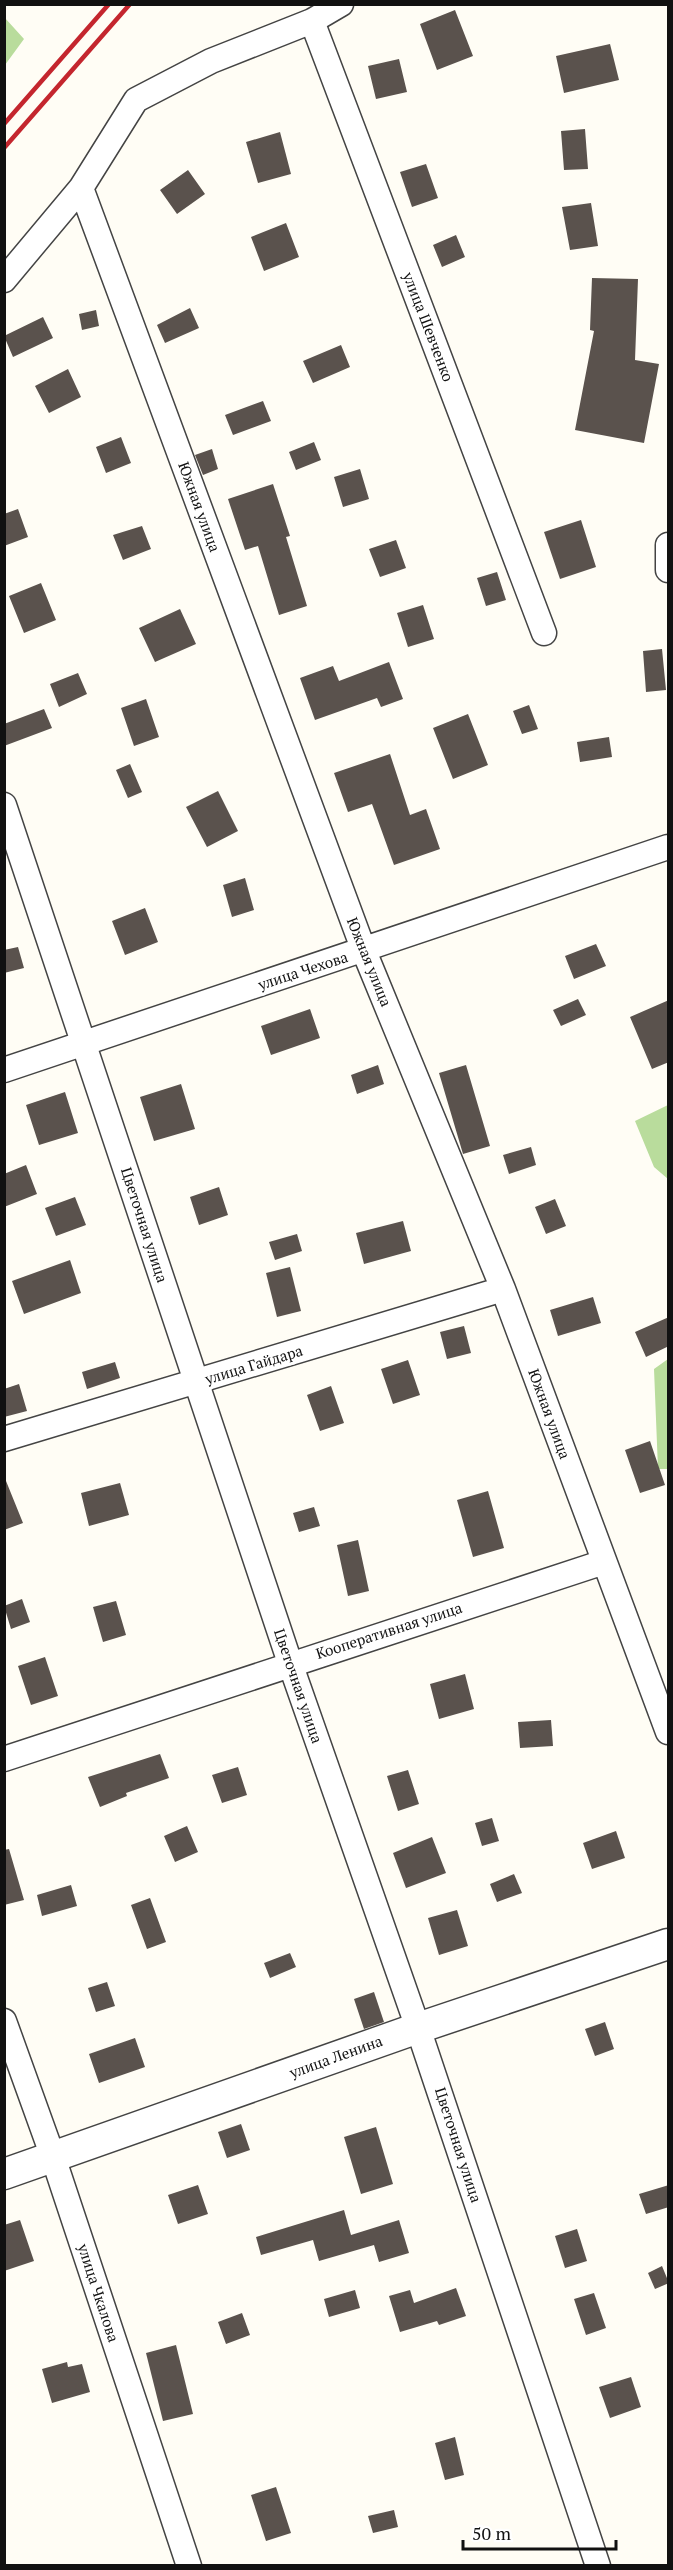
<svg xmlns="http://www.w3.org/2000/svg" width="673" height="2570" viewBox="0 0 673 2570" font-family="'PT Serif',serif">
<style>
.forest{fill:#b9dc9c}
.building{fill:#5a524d}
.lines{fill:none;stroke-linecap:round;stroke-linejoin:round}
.minor-casing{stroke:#444;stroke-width:27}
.tertiary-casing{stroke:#444;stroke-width:33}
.minor{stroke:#fff;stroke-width:24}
.tertiary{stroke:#fff;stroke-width:30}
.rail{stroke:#c4262e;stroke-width:4.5}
.labels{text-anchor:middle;stroke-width:6;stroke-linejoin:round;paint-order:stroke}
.street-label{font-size:15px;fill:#111;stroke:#fff}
</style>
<rect width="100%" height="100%" fill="#fffdf5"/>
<!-- forest -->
<path class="forest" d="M5 18 24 39 5 65Z
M668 1105V1179L654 1167 635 1121Z
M668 1359V1469H658L654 1369Z"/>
<!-- building -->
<path class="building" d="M455 10 473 56 437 70 420 24Z
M610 44 619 80 564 93 556 56Z
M399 59 407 92 376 99 368 66Z
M585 129 588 169 564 170 561 131Z
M280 132 291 174 258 183 246 142Z
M426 164 438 198 412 207 400 172Z
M188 170 205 194 177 214 160 190Z
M591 203 598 246 570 250 562 207Z
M286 223 299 257 264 271 251 237Z
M456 235 465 257 442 267 433 245Z
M592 278 638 279 635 360 659 364 644 443 575 430 594 331 590 330Z
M190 308 199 328 165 343 157 325Z
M96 310 99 326 82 330 79 314Z
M43 317 53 338 13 357 4 336Z
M341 345 350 367 313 383 303 361Z
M68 369 81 397 49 413 35 386Z
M263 401 271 421 233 435 225 415Z
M121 437 131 463 106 473 96 447Z
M314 442 321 460 296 470 289 452Z
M212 449 218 469 203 475 195 455Z
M360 469 369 499 343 507 334 477Z
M273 484 290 536 286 537 307 606 279 615 258 546 245 550 228 499Z
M18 509 28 537 4 546V514Z
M581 520 596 567 560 579 544 532Z
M142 526 151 549 123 560 113 535Z
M396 540 406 568 380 577 369 549Z
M497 572 506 600 486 606 477 578Z
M41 583 56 620 24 633 9 596Z
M423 605 434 639 408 647 397 613Z
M180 609 196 644 155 662 139 628Z
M662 649 666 690 646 692 643 651Z
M389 662 403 699 381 707 377 698 315 720 300 678 333 666 339 681Z
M78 673 87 694 59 707 50 684Z
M146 699 159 737 134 746 121 708Z
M529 705 538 729 522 734 513 711Z
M44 709 52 728 4 746V724Z
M468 714 488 765 453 779 433 728Z
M609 737 612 757 580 762 577 742Z
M390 754 410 815 426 809 440 849 394 865 372 804 348 812 334 773Z
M130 764 142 792 128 798 116 770Z
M218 791 238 831 207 847 186 807Z
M245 878 254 910 232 917 223 885Z
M145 908 158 942 125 955 112 921Z
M596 944 606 966 574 979 565 956Z
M18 947 24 968 4 973V950Z
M578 999 586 1015 561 1026 553 1010Z
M669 1000V1062L652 1069 630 1017Z
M310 1009 320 1038 271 1055 261 1026Z
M378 1065 384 1084 357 1094 351 1075Z
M466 1065 490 1146 463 1154 439 1073Z
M181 1084 195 1129 154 1141 140 1097Z
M65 1092 78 1133 39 1145 26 1105Z
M531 1147 536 1165 509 1174 503 1155Z
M26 1165 37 1194 4 1207V1174Z
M219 1187 228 1215 199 1225 190 1197Z
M75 1197 86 1225 56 1236 45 1208Z
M555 1199 566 1226 546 1234 535 1207Z
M403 1221 411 1251 364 1264 356 1233Z
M297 1234 302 1251 275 1260 269 1242Z
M70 1260 81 1293 24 1314 12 1281Z
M290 1267 301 1311 277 1317 266 1273Z
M593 1297 601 1323 558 1336 550 1310Z
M669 1317V1346L646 1357 635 1332Z
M464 1326 471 1353 447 1359 440 1332Z
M408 1360 420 1395 393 1404 381 1369Z
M115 1362 120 1378 87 1389 82 1372Z
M19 1384 27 1411 4 1417V1389Z
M331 1386 344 1423 320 1431 307 1395Z
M650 1441 665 1485 640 1493 625 1450Z
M4 1476 23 1523 4 1530Z
M120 1483 129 1515 89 1526 81 1493Z
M488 1491 504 1548 473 1557 457 1500Z
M314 1507 320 1526 299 1532 293 1513Z
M358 1540 369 1591 348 1596 337 1545Z
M22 1599 30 1622 11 1629 4 1606Z
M116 1601 126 1635 103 1642 93 1607Z
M45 1657 58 1696 31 1705 18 1666Z
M465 1674 474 1709 439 1719 430 1684Z
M551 1720 553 1746 520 1748 518 1722Z
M160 1754 169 1778 126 1793 127 1796 100 1807 88 1777Z
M238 1767 247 1795 222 1803 212 1775Z
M408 1770 419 1804 398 1811 387 1776Z
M492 1818 499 1841 482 1846 475 1823Z
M187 1826 198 1852 175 1862 164 1836Z
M616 1831 625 1858 592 1869 583 1843Z
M432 1837 446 1873 406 1888 393 1853Z
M9 1849 24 1900 4 1905V1850Z
M514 1874 522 1893 497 1902 490 1884Z
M71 1885 77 1906 42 1916 37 1895Z
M150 1898 166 1942 147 1949 131 1905Z
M457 1910 468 1946 439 1955 428 1918Z
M290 1953 296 1967 270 1978 264 1963Z
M107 1982 115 2006 96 2012 88 1988Z
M374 1992 384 2022 364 2029 354 1999Z
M605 2022 614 2049 595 2056 585 2029Z
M135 2038 145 2067 99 2083 89 2054Z
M241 2124 250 2150 227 2158 218 2132Z
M376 2127 393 2184 361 2194 344 2137Z
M198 2185 208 2214 178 2224 168 2195Z
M669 2185V2207L646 2214 639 2194Z
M344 2210 351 2235 399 2220 409 2253 379 2262 374 2245 319 2261 313 2240 261 2255 256 2237Z
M20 2220 34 2261 4 2271V2225Z
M577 2229 587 2261 565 2268 555 2236Z
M662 2266 669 2283 655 2289 648 2273Z
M456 2288 466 2316 439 2325 437 2321 400 2332 389 2296 410 2290 414 2303Z
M355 2290 360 2308 329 2317 324 2299Z
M594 2293 606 2328 586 2335 574 2299Z
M242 2313 250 2335 226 2344 218 2322Z
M176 2345 193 2414 163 2421 146 2353Z
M67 2362 68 2367 82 2364 90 2392 52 2403 42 2369Z
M631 2377 641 2407 610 2418 599 2387Z
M455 2437 464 2475 445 2480 435 2443Z
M276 2487 291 2533 266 2541 251 2495Z
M394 2510 398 2527 373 2533 368 2516Z"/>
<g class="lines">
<!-- minor casing -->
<g class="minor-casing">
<path id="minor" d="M312 21 544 633
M81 188 364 951 503 1289 668 1732
M4 280 81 188 136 100 211 61 312 21 341 4
M668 545V570
M4 805 290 1663 418 2028 598 2566
M4 1070 668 847
M4 1439 503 1289
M4 1759 604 1562
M4 2021 53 2157 189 2566"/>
</g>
<!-- tertiary casing -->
<g class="tertiary-casing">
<path id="tertiary" d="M4 2174 418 2028 668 1944"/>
</g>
<!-- minor -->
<use href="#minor" class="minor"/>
<!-- tertiary -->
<use href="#tertiary" class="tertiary"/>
<!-- rail -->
<path class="rail" d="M4 124 109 4
M4 148 130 4"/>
</g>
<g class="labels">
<!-- street labels -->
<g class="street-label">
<text transform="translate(428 327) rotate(69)" y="5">улица Шевченко</text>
<text transform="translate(199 507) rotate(70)" y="5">Южная улица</text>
<text transform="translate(369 962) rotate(68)" y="5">Южная улица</text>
<text transform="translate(303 971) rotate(-18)" y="5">улица Чехова</text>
<text transform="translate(144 1225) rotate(72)" y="5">Цветочная улица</text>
<text transform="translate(254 1365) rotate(-17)" y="5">улица Гайдара</text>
<text transform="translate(549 1414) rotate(70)" y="5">Южная улица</text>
<text transform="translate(389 1631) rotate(-18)" y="5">Кооперативная улица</text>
<text transform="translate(298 1686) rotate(71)" y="5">Цветочная улица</text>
<text transform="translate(336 2057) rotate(-20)" y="5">улица Ленина</text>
<text transform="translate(458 2145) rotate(72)" y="5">Цветочная улица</text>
<text transform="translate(98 2293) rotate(72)" y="5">улица Чкалова</text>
</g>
</g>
<!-- border -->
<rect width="673" height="2570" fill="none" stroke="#111111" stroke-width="12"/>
<!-- scale -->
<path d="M463 2540v9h153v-9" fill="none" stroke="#111111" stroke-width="3"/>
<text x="472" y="2540" font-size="18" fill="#111111" stroke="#ffffff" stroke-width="4.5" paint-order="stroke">50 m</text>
</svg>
